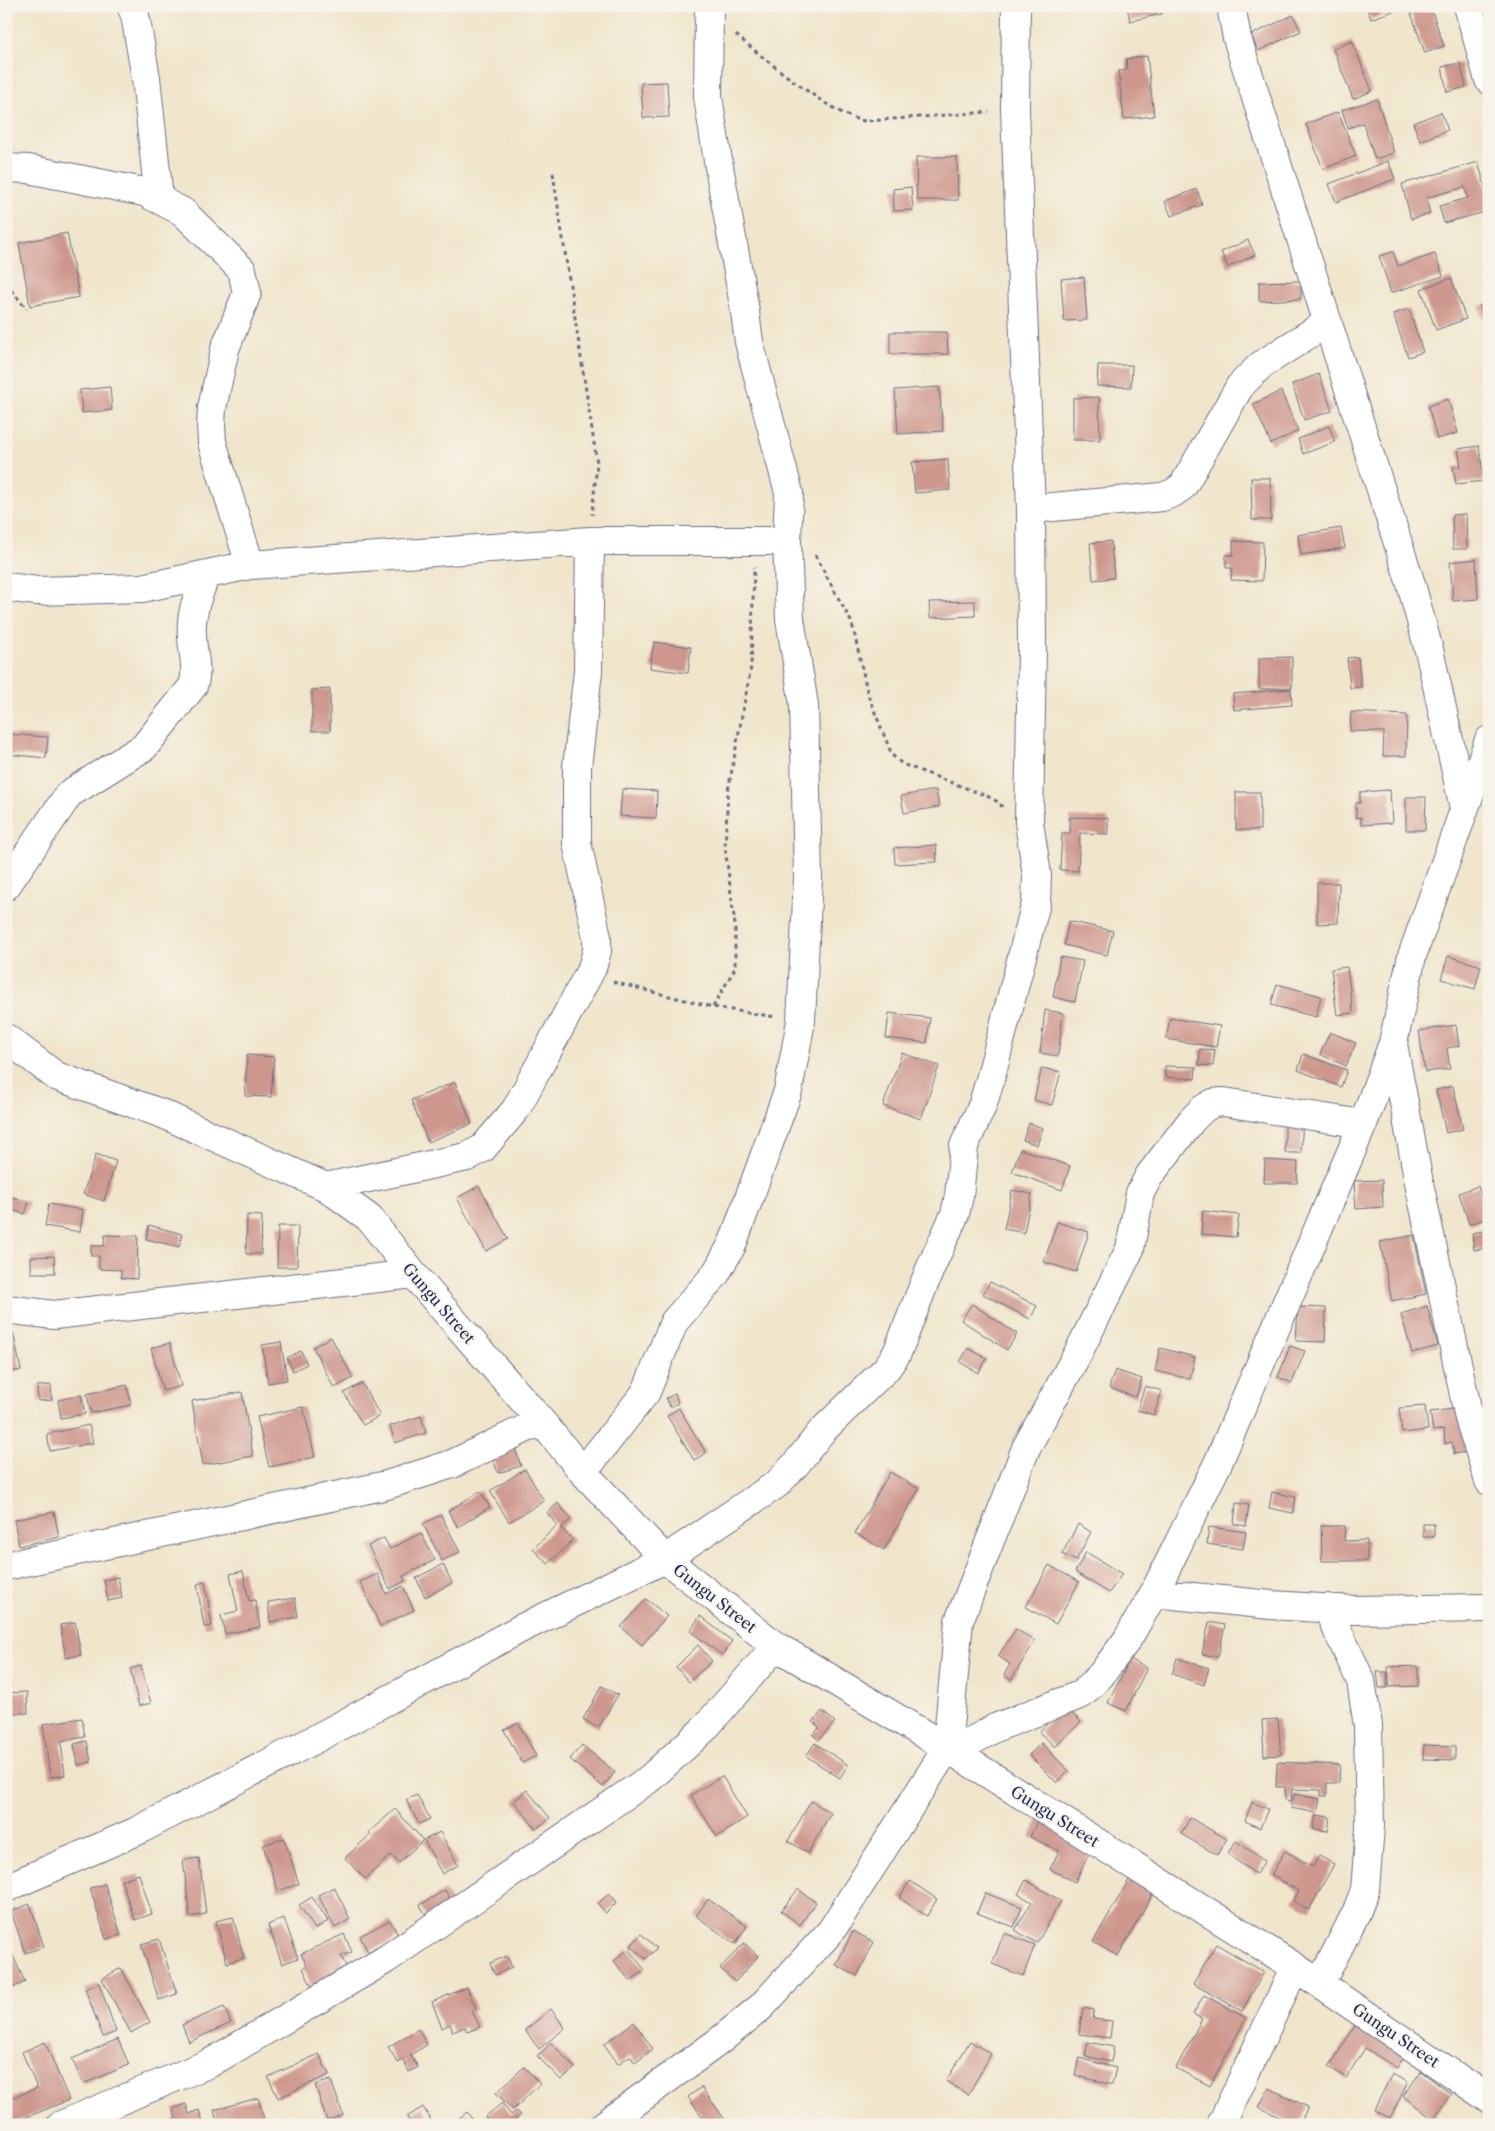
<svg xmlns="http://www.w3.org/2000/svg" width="1495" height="2131" viewBox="0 0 1495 2131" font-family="'Libre Caslon Text',serif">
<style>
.building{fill:#ce978d}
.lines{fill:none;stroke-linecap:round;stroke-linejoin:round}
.minor-casing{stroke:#666f84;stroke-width:30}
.path{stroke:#666f84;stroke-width:3;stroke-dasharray:4 4;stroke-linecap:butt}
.minor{stroke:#fff;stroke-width:28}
.labels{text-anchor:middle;stroke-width:4;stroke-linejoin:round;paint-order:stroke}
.street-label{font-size:16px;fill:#1b2f5e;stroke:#f7f3e8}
</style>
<rect width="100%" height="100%" fill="#f7f3e8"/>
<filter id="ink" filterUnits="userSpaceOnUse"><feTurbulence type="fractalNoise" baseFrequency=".02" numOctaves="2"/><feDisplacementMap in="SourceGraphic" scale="10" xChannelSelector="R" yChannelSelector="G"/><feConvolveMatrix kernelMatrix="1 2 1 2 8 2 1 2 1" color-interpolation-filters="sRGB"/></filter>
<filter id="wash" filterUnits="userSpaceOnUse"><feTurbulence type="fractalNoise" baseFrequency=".0096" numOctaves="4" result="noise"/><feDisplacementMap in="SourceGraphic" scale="20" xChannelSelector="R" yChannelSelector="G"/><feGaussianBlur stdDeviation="1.12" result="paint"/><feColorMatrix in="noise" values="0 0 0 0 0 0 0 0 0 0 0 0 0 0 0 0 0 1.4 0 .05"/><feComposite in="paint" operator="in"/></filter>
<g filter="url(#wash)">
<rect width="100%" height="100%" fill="#f0e5cb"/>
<g id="blocks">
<!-- building -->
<path class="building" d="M1127 6H1161L1162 14 1130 21Z
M1366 6H1407L1371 19Z
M1430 6 1444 46 1425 53 1411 13Z
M1293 15 1301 31 1258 51 1251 35Z
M1352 41 1372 91 1353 99 1333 49Z
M1147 56 1154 116 1124 119 1118 71 1127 70 1126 59Z
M1460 63 1466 87 1447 92 1442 67Z
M667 82 669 117 643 118 641 83Z
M1377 99 1394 153 1375 159 1363 123 1348 128 1342 110Z
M1338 112 1356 156 1323 169 1306 124Z
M1441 112 1448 130 1420 141 1413 123Z
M916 157H957L958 200H917Z
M1388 161 1395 179 1336 202 1329 184Z
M1478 162 1489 200V211L1444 223 1439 206 1468 198 1465 187 1426 198 1430 214 1411 219 1402 184Z
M911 187 913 210 894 211 893 189Z
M1197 189 1202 205 1171 216 1165 201Z
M67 233 79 297 30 306 19 243Z
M1248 240 1255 255 1228 267 1221 252Z
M1393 252 1398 266 1435 254 1443 276 1391 293 1379 256Z
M1084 277 1087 320 1064 321 1061 279Z
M1451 278 1466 319 1436 330 1421 289Z
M1301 281V299L1259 301V282Z
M1489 303V327L1486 328 1479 306Z
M1409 309 1423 352 1408 357 1393 314Z
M890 332H947L948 354H890Z
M1098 365H1132L1131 387 1097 386Z
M1319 374 1332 411 1304 420 1292 384Z
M110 387 112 410 82 413 80 390Z
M939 387 943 431 898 434 895 390Z
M1281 391 1298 431 1271 444 1253 404Z
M1099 397 1100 440H1073V398Z
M1448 399 1458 433 1437 439 1428 406Z
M1329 426 1335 442 1303 454 1298 439Z
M1479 446 1484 481 1456 484 1453 467 1461 466 1458 449Z
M948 459 950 490 915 493 912 462Z
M1251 478H1270L1271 520H1252Z
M1466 514 1467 549H1453L1452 515Z
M1341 528 1345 548 1301 555 1298 535Z
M1111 541 1114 578 1093 580 1090 543Z
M1233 541 1263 542 1262 581 1231 580 1232 568H1226V555H1233Z
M1476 559 1478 599 1453 601 1450 562Z
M975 601V616L930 618 929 602Z
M654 642 691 647 688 673 650 668Z
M1292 657V688L1259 689V658Z
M1358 657 1361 687 1350 688 1347 658Z
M330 689V731H312V690Z
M1291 689 1292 705 1234 710 1233 694Z
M1351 712 1407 715 1406 756H1383L1384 732 1350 731Z
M6 734 48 737 46 758 6 754Z
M622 789 657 791 656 818 620 816Z
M936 790 939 807 904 813 901 796Z
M1390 790 1392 823 1361 825V817L1356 818V803H1360V792Z
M1236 792H1260V830H1236Z
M1406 797H1426L1425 830H1406Z
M1070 817 1108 818V834L1080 833 1078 871 1060 870 1062 833H1070Z
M936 845 937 862 895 864 894 848Z
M1317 883H1339L1338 923 1317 924Z
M1069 921 1113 931 1107 955 1064 945Z
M1448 956 1481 966 1475 989 1441 979Z
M1060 957 1083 961 1075 1002 1053 997Z
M1347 967 1353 1013 1337 1015 1331 969Z
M1277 984 1321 996 1316 1017 1271 1005Z
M1045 1010 1063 1013 1058 1056 1040 1053Z
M889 1013 930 1018 927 1043 886 1038Z
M1170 1018 1220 1026 1216 1047 1166 1039Z
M1456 1025 1459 1046 1447 1048 1450 1069 1425 1072 1419 1031Z
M1330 1032 1356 1043 1346 1066 1320 1054Z
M1200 1049 1215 1050 1213 1066 1199 1065Z
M902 1053 939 1066 921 1119 883 1106Z
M1303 1054 1347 1070 1341 1087 1298 1070Z
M247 1055 274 1057 271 1097 245 1096Z
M1165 1066 1196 1067 1195 1079 1165 1077Z
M1042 1068 1061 1072 1052 1105 1034 1100Z
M455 1082 472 1124 428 1142 411 1100Z
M1453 1086 1463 1129 1446 1133 1436 1090Z
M1285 1115 1303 1116 1301 1153H1285Z
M1029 1123 1043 1128 1037 1145 1023 1140Z
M1020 1149 1070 1166 1062 1190 1012 1172Z
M96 1154 116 1161 104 1201 83 1194Z
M1265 1160 1298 1162 1297 1183H1264Z
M1382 1180 1383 1207 1356 1209 1354 1181Z
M479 1186 508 1239 486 1251 457 1198Z
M1478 1186 1488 1218 1469 1224 1459 1193Z
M1012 1190 1032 1194 1024 1233 1004 1229Z
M6 1195 29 1202 25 1214 6 1208Z
M49 1204 83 1210 80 1232 45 1226Z
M1203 1211 1239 1215 1236 1237 1201 1234Z
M247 1215 262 1216 261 1254H246Z
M1057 1222 1089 1232 1076 1272 1044 1262Z
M149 1225 182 1234 179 1247 146 1239Z
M278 1226H298L297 1267H277Z
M1489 1230V1248L1474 1250 1472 1233Z
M105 1235 138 1236 137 1279 121 1278V1270L99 1269V1256H91V1246H104Z
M1414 1235 1426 1294 1392 1301 1380 1242Z
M54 1256 55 1273H31V1257Z
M990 1282 1037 1306 1030 1319 983 1294Z
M972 1304 1017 1334 1007 1350 961 1320Z
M1427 1306 1438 1346 1412 1353 1401 1314Z
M1298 1307 1326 1308 1325 1342 1296 1341Z
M13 1332 21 1370 6 1373V1333Z
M331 1337 353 1378 334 1388 313 1347Z
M281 1342 287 1380 268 1383 262 1345Z
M170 1343 181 1386 163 1391 151 1348Z
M1290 1346 1305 1351 1292 1383 1278 1377Z
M968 1348 987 1359 978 1373 960 1362Z
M1160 1348 1195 1357 1190 1379 1155 1371Z
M301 1351 307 1364 293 1371 287 1358Z
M1115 1370 1142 1379 1136 1397 1109 1388Z
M362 1383 380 1416 363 1425 344 1393Z
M51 1385 52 1400 38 1401 37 1386Z
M127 1385 131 1405 91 1413 87 1394Z
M1145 1386 1162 1391 1154 1415 1137 1410Z
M242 1392 253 1456 203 1465 192 1401Z
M675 1394 678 1403 670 1407 666 1398Z
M81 1395 85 1414 61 1418 58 1400Z
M1425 1406 1428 1430 1402 1433 1399 1408Z
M303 1407 315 1457 269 1467 257 1417Z
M679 1408 706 1453 694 1460 667 1416Z
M1460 1408 1466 1452 1454 1454 1452 1442 1445 1444 1444 1429 1433 1431 1430 1412Z
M421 1416 426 1433 395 1443 390 1426Z
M89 1425 93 1443 50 1451 47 1434Z
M515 1448 521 1466 498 1473 492 1456Z
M525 1469 544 1501 509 1522 490 1491Z
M890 1472 919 1489 884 1550 855 1533Z
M480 1491 490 1507 458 1527 448 1511Z
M1272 1492 1296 1497 1293 1513 1269 1508Z
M558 1503 571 1519 561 1528 573 1540 548 1564 533 1549 557 1525 547 1513Z
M1236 1503 1249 1505 1246 1526 1234 1524Z
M54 1512 59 1537 19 1546 14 1520Z
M441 1515 460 1552 442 1561 423 1524Z
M1078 1524 1091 1532 1076 1561 1062 1554Z
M1423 1524H1434V1537H1423Z
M1321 1526H1345L1344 1541 1367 1540V1561H1322Z
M1209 1527 1246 1532 1243 1549 1207 1544Z
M421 1533 435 1560 403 1576 405 1581 390 1589 368 1546 384 1538 390 1549Z
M1086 1552 1122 1574 1109 1593 1075 1572Z
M443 1564 452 1583 425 1597 416 1578Z
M1049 1565 1079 1582 1056 1624 1026 1607Z
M243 1571 249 1601 255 1600 260 1627 225 1634 221 1615 238 1611 230 1574Z
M378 1574 386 1594 403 1586 414 1610 380 1626 360 1582Z
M118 1577 122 1598 108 1601 104 1580Z
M205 1582 212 1626 204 1627 197 1584Z
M295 1598 298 1617 270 1622 268 1602Z
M646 1599 667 1616 642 1645 621 1627Z
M700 1616 732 1641 722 1655 690 1631Z
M75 1622 81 1655 66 1658 60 1625Z
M1209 1622 1225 1625 1218 1657 1202 1654Z
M1016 1629 1035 1641 1011 1680 1004 1675 1010 1664 998 1656Z
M698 1645 712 1661 689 1682 676 1667Z
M1177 1658 1209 1668 1204 1685 1172 1674Z
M1130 1659 1147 1668 1126 1711 1108 1703Z
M141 1666 151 1703 139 1706 130 1669Z
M1418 1666V1686L1389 1687 1388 1667Z
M1377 1672H1387V1688H1379Z
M602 1686 618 1695 598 1728 583 1719Z
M27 1692 28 1713H6V1693Z
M1064 1706 1081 1722 1055 1747 1039 1732Z
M822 1711 835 1722 819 1740 813 1735 819 1728 813 1722Z
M82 1718 85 1737 61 1741 65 1775 50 1777 43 1724Z
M1278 1719 1281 1755 1264 1756 1262 1720Z
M518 1723 536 1756 522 1763 504 1730Z
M87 1741 91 1762 78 1765 74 1744Z
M815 1743 848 1765 840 1778 806 1756Z
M1041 1743 1069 1771 1057 1783 1029 1755Z
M582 1745 615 1772 603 1787 570 1759Z
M1424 1745 1455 1746V1760L1423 1759Z
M1277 1762 1340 1765 1339 1783H1327V1796H1321V1790L1292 1789 1291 1801 1285 1800V1787H1276Z
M722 1776 747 1817 717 1837 691 1795Z
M527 1790 550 1818 536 1829 514 1801Z
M1294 1794 1320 1799 1317 1813 1291 1808Z
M417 1795 430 1819 419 1824 406 1800Z
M811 1801 831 1813 808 1853 788 1841Z
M1252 1802 1268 1809 1260 1828 1245 1821Z
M395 1809 423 1840 399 1863 391 1855 365 1879 345 1858 371 1834 369 1832Z
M1316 1815 1330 1817 1328 1831 1313 1829Z
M1190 1818 1227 1839 1217 1855 1181 1834Z
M1038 1819 1071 1834 1068 1841 1090 1852 1075 1882 1050 1869 1059 1851 1030 1837Z
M440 1832 458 1865 442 1874 424 1840Z
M284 1838 299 1884 278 1891 263 1845Z
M1236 1841 1265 1861 1256 1874 1227 1854Z
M1285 1851 1313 1867 1319 1856 1334 1864 1309 1910 1293 1901 1299 1891 1271 1875Z
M199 1858 206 1914 190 1917 183 1860Z
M1134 1871 1158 1885 1118 1956 1093 1942Z
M139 1874 152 1914 135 1920 121 1880Z
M1026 1880 1061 1901 1037 1943 1015 1930 1032 1902 1018 1894Z
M910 1881 937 1899 927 1916 899 1898Z
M105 1884 121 1935 106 1939 90 1888Z
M334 1887 350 1919 335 1928 318 1895Z
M798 1889 816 1902 800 1925 781 1911Z
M445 1890 455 1908 430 1923 420 1905Z
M609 1893 617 1902 606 1913 598 1904Z
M985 1893 1022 1907 1014 1927 977 1913Z
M312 1897 328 1921 315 1929 299 1905Z
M708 1899 747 1926 735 1944 696 1916Z
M30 1904 44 1947 25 1953 11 1911Z
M233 1917 244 1958 227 1963 216 1921Z
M284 1918 298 1958 282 1964 268 1925Z
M390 1920 399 1937 368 1952 360 1936Z
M853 1931 874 1942 857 1976 836 1965Z
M1004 1933 1035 1945 1023 1976 992 1964Z
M344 1934 352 1952 341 1956 352 1978 316 1996 303 1968 307 1966 301 1954Z
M641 1934 657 1948 646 1959 631 1946Z
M159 1939 177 1994 159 2000 141 1944Z
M6 1941 25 1982 6 1991Z
M744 1943 758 1956 735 1982 720 1968Z
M1216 1944 1264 1972 1242 2011 1193 1984Z
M628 1949 645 1970 630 1981 614 1961Z
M507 1956 512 1967 495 1975 490 1963Z
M121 1968 150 2022 131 2033 102 1979Z
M99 1983 116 2032 103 2037 85 1989Z
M467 1987 476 2009 472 2011 480 2027 467 2032 465 2027 453 2032 450 2024 442 2028 432 2002Z
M1204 1995 1246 2018 1210 2086 1176 2068 1202 2019 1193 2014Z
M224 2007 231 2023 189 2042 182 2025Z
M1083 2008 1094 2010 1093 2019 1112 2021 1110 2038 1079 2034Z
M551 2009 565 2028 539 2049 525 2030Z
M1358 2021 1407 2051 1397 2068 1365 2048 1346 2078 1329 2067Z
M634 2022 653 2049 635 2063 630 2056 618 2064 604 2044Z
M418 2029 427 2045 410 2055 418 2067 409 2072 403 2060 398 2063 388 2047Z
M118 2039 129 2065 83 2084 72 2059Z
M970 2041 991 2054 968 2095 946 2081Z
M45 2042 69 2100 7 2125 6 2100 37 2088 22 2052Z
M1088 2042 1114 2047 1111 2062 1085 2056Z
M551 2043 575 2068 561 2080 537 2056Z
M319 2054 329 2075 278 2098 268 2077Z
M1079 2058 1116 2068 1112 2085 1075 2075Z
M524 2067 540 2084 513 2110 496 2093Z
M1421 2071 1451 2094 1433 2119 1403 2096Z
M1392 2074 1408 2082 1390 2118 1374 2110Z
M331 2080 343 2115 327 2121 315 2085Z
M701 2087 729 2125H708L688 2097Z
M1269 2088 1308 2107 1299 2125H1295L1259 2107Z
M258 2098 264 2119 246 2125H218L214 2110Z
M502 2103 511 2115 517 2111 521 2115 512 2123 513 2125H491L485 2117Z
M186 2104 189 2114 199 2110 204 2125H161L176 2119 173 2109Z
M423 2107 434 2125H412L407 2117Z
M467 2112 474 2122 471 2125H450Z"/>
</g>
</g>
<g filter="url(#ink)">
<use href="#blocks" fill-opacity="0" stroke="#666f84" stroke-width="1"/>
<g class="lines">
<!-- minor casing -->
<g class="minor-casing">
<path id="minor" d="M131 6 135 15 146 78 159 199
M1231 6 1237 38 1411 584 1430 654 1464 808
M1468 6 1489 80
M6 168 28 169 144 192 183 212 242 270 247 293 225 349 212 408 211 425 212 442 250 565
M1031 509 1162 497 1173 493 1183 486 1240 386 1261 365 1328 322
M6 587 37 591 142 588 250 565 590 541H787
M6 886 69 794 144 747 193 686C199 670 192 652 192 635 190 614 198 595 206 575
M6 1038 56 1076 163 1114 326 1187 369 1218 413 1274 541 1421 583 1472 665 1559 776 1646 947 1748 1295 1967 1489 2099
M1393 1044 1420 1188 1469 1418 1489 1481
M326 1187 467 1157 483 1148 516 1109 592 968 597 951V937L577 843V767L588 671 590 541
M6 1309 54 1315 413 1274
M583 1472 646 1392 674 1322 715 1275 732 1245 788 1091 801 1021 808 878 804 705 790 619 787 541 789 493 749 342 744 305 718 161 708 97 709 6
M6 1566 387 1485 452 1464 541 1421
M1154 1593 1271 1605 1354 1610 1489 1608
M947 1748 970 1742 995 1728 1082 1694 1101 1675 1127 1640 1154 1593 1218 1463 1363 1124 1393 1043 1412 956 1489 740
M6 1888 135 1832 306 1744 520 1629 665 1559 777 1484 796 1464 822 1431 886 1369 897 1353 930 1269 955 1214 959 1196 964 1146 983 1104 991 1076 1036 903 1037 875 1029 822 1032 648 1031 509 1015 110 1016 6
M1320 1984 1356 1913 1365 1890 1370 1827 1368 1726 1361 1681 1327 1608
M61 2125 210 2063 385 1960 649 1779 703 1730 776 1646
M604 2125 718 2042 761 2007 831 1931 947 1748 959 1621 1026 1448 1078 1353 1130 1249 1140 1193 1149 1176 1192 1120 1203 1109 1213 1103 1224 1102 1363 1124
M1221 2125 1295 1967"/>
</g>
<!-- path -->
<path class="path" d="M736 35C760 55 837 120 866 121L989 112
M553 173 597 463 592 515
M6 284 27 309
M815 555 852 623 868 695 892 755 902 764 987 796 1000 803 1002 807
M613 982 713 1007 776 1017
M713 1007 735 968V925L725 847 728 791 751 667 754 567"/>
<!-- minor -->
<use href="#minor" class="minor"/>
</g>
</g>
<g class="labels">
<!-- street labels -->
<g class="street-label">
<text transform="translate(439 1303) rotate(49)" y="6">Gungu Street</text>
<text transform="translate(715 1598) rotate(38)" y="6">Gungu Street</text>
<text transform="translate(1055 1816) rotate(32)" y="6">Gungu Street</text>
<text transform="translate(1396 2035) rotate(34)" y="6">Gungu Street</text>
</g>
</g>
<!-- margin -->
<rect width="1495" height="2131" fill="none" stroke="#f7f3e8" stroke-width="25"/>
</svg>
